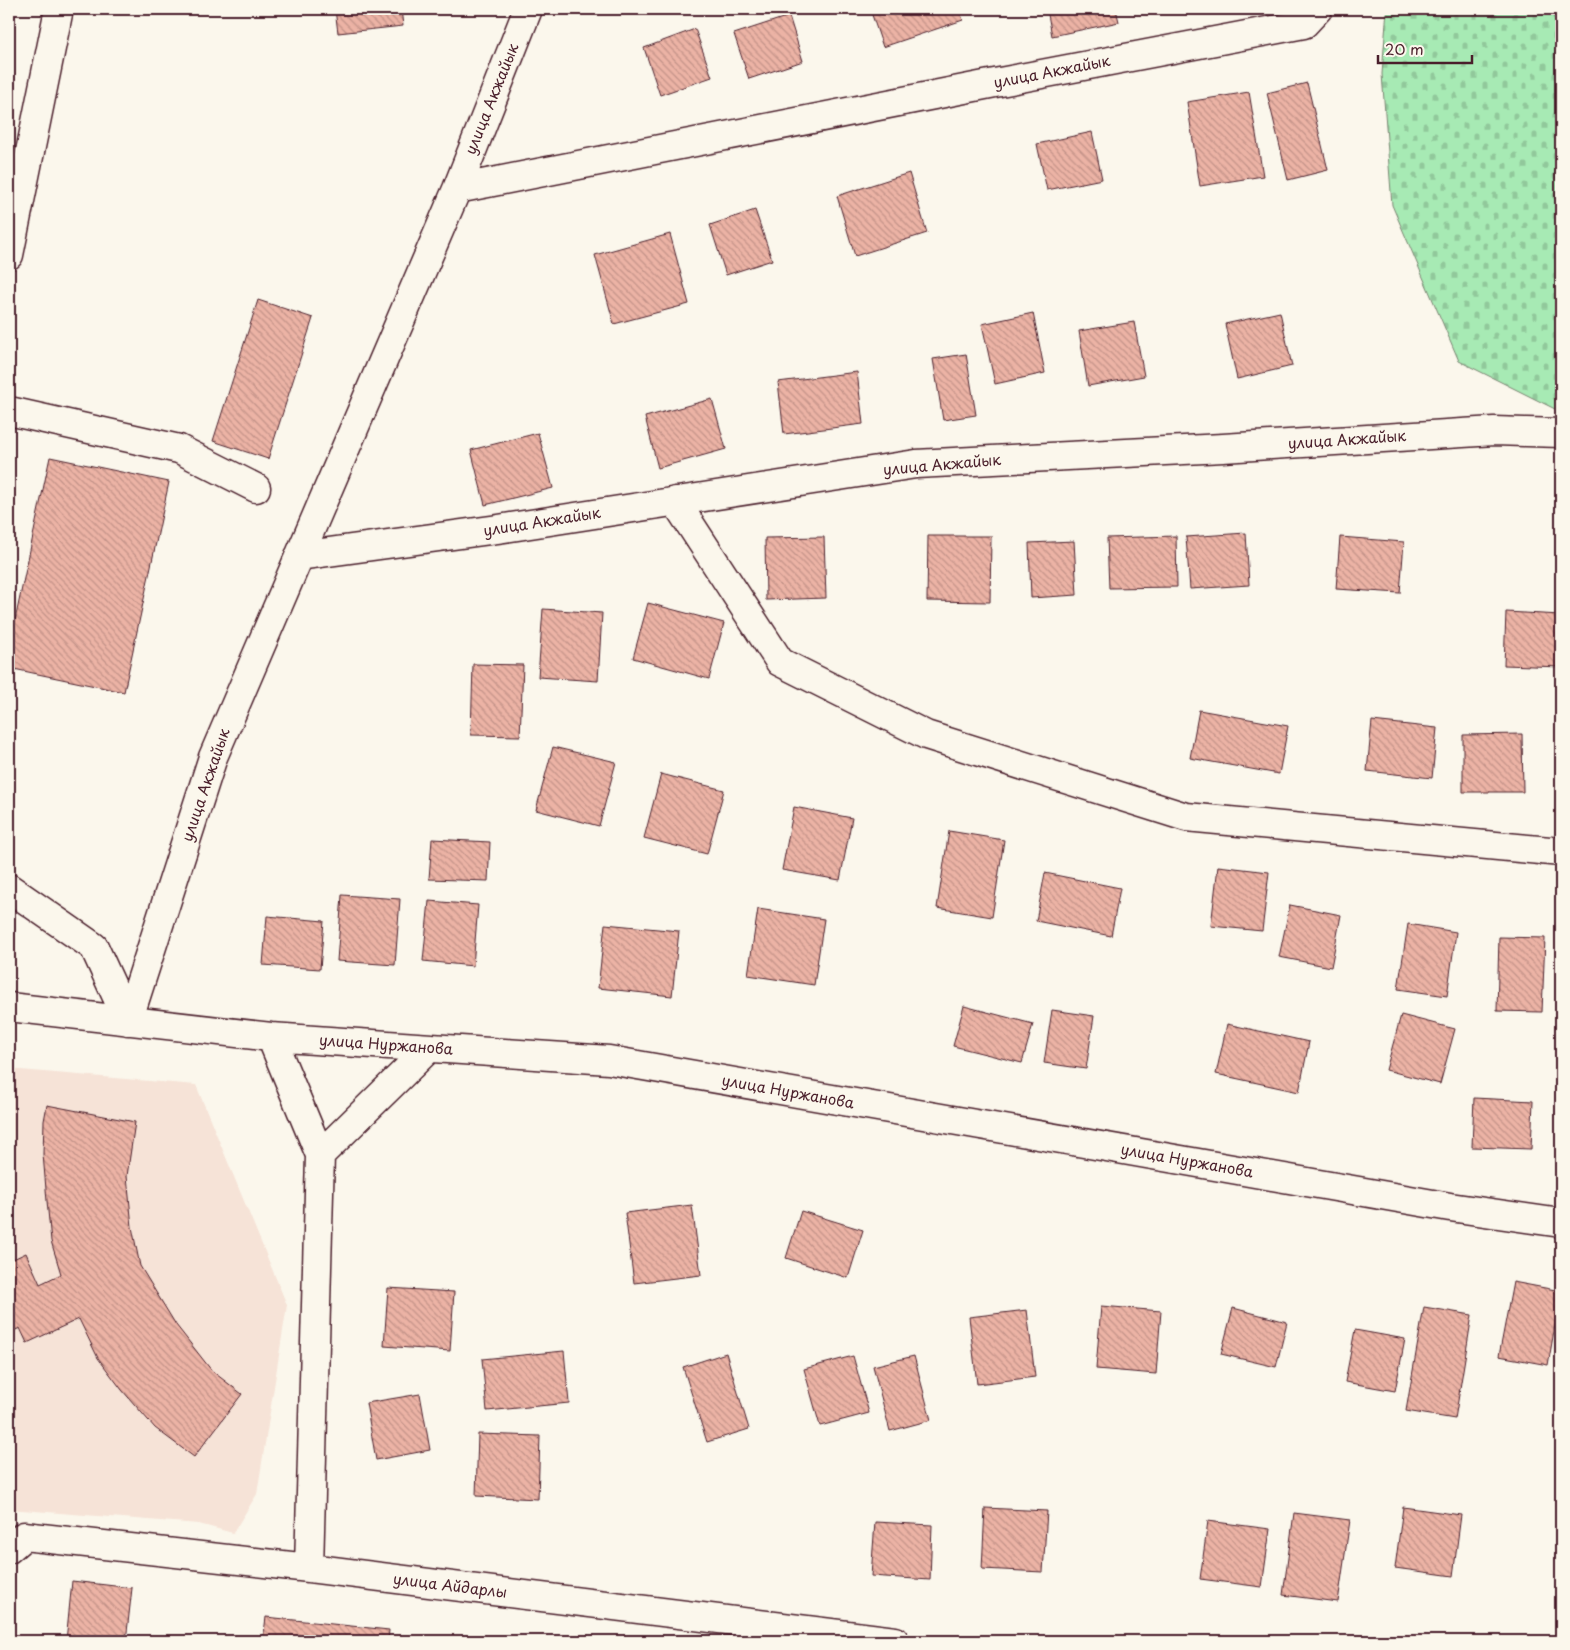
<svg xmlns="http://www.w3.org/2000/svg" width="1570" height="1650" viewBox="0 0 1570 1650" font-family="'Playpen Sans',sans-serif">
<style>
.built{fill:#f6e3d7}
.cemetery{fill:url(#cemetery-stones);stroke:#788470}
.building{fill:url(#building-back-hatch);stroke:#4a1f2b}
.lines{fill:none;stroke-linecap:round;stroke-linejoin:round}
.minor-casing{stroke:#4a1f2b;stroke-width:31}
.minor{stroke:#fbf7ec;stroke-width:28}
.labels{text-anchor:middle;stroke-width:4;stroke-linejoin:round;paint-order:stroke}
.street-label{font-size:15px;fill:#4a1f2b;stroke:#fbf7ec}
</style>
<defs>
<pattern id="cemetery-stones" width="16" height="16" patternUnits="userSpaceOnUse" patternTransform="scale(1.25)"><rect width="16" height="16" fill="#a7eab4"/><path d="M2 7V4a2 2 0 0 1 4 0v3zM10 15v-3a2 2 0 0 1 4 0v3z" fill="#91c89b"/></pattern>
<pattern id="building-back-hatch" width="6" height="6" patternUnits="userSpaceOnUse" patternTransform="scale(1.25)"><rect width="6" height="6" fill="#ecb3a5"/><path d="M-1 5l2 2M0 0l6 6M5-1l2 2" fill="none" stroke="#c19187"/></pattern>
</defs>
<rect width="100%" height="100%" fill="#fbf7ec"/>
<filter id="ink" filterUnits="userSpaceOnUse"><feTurbulence type="fractalNoise" baseFrequency=".02" numOctaves="2"/><feDisplacementMap in="SourceGraphic" scale="10" xChannelSelector="R" yChannelSelector="G"/><feConvolveMatrix kernelMatrix="1 2 1 2 8 2 1 2 1" color-interpolation-filters="sRGB"/></filter>
<g filter="url(#ink)">
<!-- built -->
<path class="built" d="M9 1069 196 1085 287 1305 257 1494 233 1533 199 1524 9 1509Z"/>
<!-- cemetery -->
<path class="cemetery" d="M1387 9H1561V412L1459 361 1392 205 1382 74Z"/>
<!-- building -->
<path class="building" d="M335 9H401L403 26 338 33Z
M870 9H959L963 20 883 47Z
M1047 9H1116L1119 22 1052 36Z
M789 16 803 61 749 79 734 34Z
M695 29 712 77 660 95 644 48Z
M1307 83 1328 170 1288 180 1267 93Z
M1249 92 1263 176 1200 186 1187 102Z
M1092 132 1102 179 1047 190 1037 144Z
M909 173 927 233 855 256 837 196Z
M755 210 772 260 726 275 710 225Z
M670 234 689 304 614 324 595 255Z
M258 300 313 318 268 459 213 441Z
M1280 312 1292 366 1237 379 1225 324Z
M1033 313 1045 373 995 384 982 324Z
M1134 322 1144 376 1088 386 1079 331Z
M966 354 976 415 943 420 933 359Z
M857 372 863 424 784 434 778 382Z
M712 399 726 449 658 468 645 417Z
M538 433 553 488 485 505 471 450Z
M50 457 169 482 124 692 9 668V648Z
M1246 533 1249 585 1190 589 1186 537Z
M928 536H991L990 602 927 601Z
M1176 536 1177 587 1109 588 1107 538Z
M824 537 826 598 766 600 765 538Z
M1340 537 1404 542 1400 593 1336 589Z
M1074 541 1077 595 1031 598 1029 543Z
M648 603 724 623 709 679 633 658Z
M543 609 602 613 598 681 538 677Z
M1506 612 1561 615V667L1504 665Z
M473 664 523 665 520 736 471 735Z
M1199 710 1288 726 1279 774 1190 758Z
M1372 721 1437 728 1432 778 1367 771Z
M1522 734 1523 792H1463V735Z
M553 747 616 762 599 826 536 810Z
M661 774 724 790 707 854 644 838Z
M794 807 852 818 840 880 782 870Z
M949 831 1004 840 992 917 937 908Z
M432 839 490 842 488 881 429 879Z
M1218 866 1269 872 1262 931 1211 926Z
M1045 873 1120 888 1111 936 1036 921Z
M342 895 400 899 395 965 337 961Z
M429 901 478 905 473 966 423 961Z
M1290 905 1341 915 1331 967 1279 957Z
M758 909 824 919 814 985 748 975Z
M267 916 324 921 320 969 263 965Z
M605 924 679 931 672 996 598 988Z
M1408 924 1456 932 1447 996 1398 989Z
M1499 937 1545 938 1542 1012 1497 1011Z
M964 1006 1033 1024 1022 1063 953 1046Z
M1052 1010 1094 1016 1086 1069 1044 1063Z
M1401 1015 1455 1029 1440 1084 1386 1070Z
M1227 1024 1309 1042 1299 1092 1216 1074Z
M1474 1098 1533 1101 1531 1149 1472 1147Z
M47 1105 135 1122 127 1176 132 1227 140 1266 176 1325 212 1371 242 1394 194 1457 155 1428 122 1390 98 1358 79 1319 27 1343 20 1328 9 1333V1261L26 1253 40 1284 61 1274 51 1241 47 1201 43 1154 44 1121Z
M692 1205 701 1275 634 1283 625 1213Z
M801 1211 863 1230 848 1278 786 1258Z
M1513 1282 1561 1291 1548 1365 1499 1356Z
M388 1288 454 1292 450 1351 384 1346Z
M1101 1306 1161 1311 1156 1374 1096 1369Z
M1424 1307 1472 1315 1455 1419 1406 1411Z
M1233 1308 1287 1322 1276 1367 1221 1354Z
M1027 1310 1035 1377 977 1384 969 1317Z
M1355 1330 1405 1339 1395 1391 1345 1382Z
M564 1351 569 1403 487 1411 482 1359Z
M726 1353 749 1429 707 1442 683 1367Z
M853 1356 869 1413 820 1426 804 1369Z
M914 1356 931 1420 890 1431 873 1366Z
M420 1394 430 1450 376 1460 366 1403Z
M478 1434 540 1436 538 1499 476 1496Z
M1403 1507 1461 1515 1453 1576 1395 1568Z
M985 1508 1047 1511 1043 1572 982 1569Z
M1294 1513 1350 1520 1338 1602 1283 1595Z
M1208 1521 1270 1529 1262 1587 1200 1579Z
M875 1522 932 1525 930 1580 871 1576Z
M72 1581 132 1588 126 1641H66Z
M266 1617 389 1630 388 1641H263Z
M452 1637 476 1641H451Z"/>
<g class="lines">
<!-- minor casing -->
<g class="minor-casing">
<path id="minor" d="M457 189 1000 82 1304 24 1318 9
M9 255 59 9
M9 411 179 449 256 488
M675 501 780 662 926 735 1186 817 1561 852
M299 556 498 529 916 464 1223 448 1494 431 1561 433
M9 888 94 947 128 1021
M9 1007 271 1037 609 1060 1450 1207 1561 1223
M128 1021 213 757 457 189 528 9
M271 1037 320 1155
M9 1549 24 1536 309 1568 895 1641
M309 1568 320 1155 429 1048"/>
</g>
<!-- minor -->
<use href="#minor" class="minor"/>
</g>
</g>
<g class="labels">
<!-- street labels -->
<g class="street-label">
<text transform="translate(1052 72) rotate(-11)" y="5">улица Акжайык</text>
<text transform="translate(492 99) rotate(-68)" y="5">улица Акжайык</text>
<text transform="translate(1347 440) rotate(-4)" y="5">улица Акжайык</text>
<text transform="translate(942 465) rotate(-5)" y="5">улица Акжайык</text>
<text transform="translate(542 522) rotate(-9)" y="5">улица Акжайык</text>
<text transform="translate(206 785) rotate(-71)" y="5">улица Акжайык</text>
<text transform="translate(386 1045) rotate(4)" y="5">улица Нуржанова</text>
<text transform="translate(788 1092) rotate(10)" y="5">улица Нуржанова</text>
<text transform="translate(1187 1161) rotate(10)" y="5">улица Нуржанова</text>
<text transform="translate(450 1586) rotate(7)" y="5">улица Айдарлы</text>
</g>
</g>
<!-- margin -->
<rect width="1570" height="1650" fill="none" stroke="#fbf7ec" stroke-width="30"/>
<rect x="15" y="15" width="1540" height="1620" fill="none" stroke="#4a1f2b" stroke-width="2" filter="url(#ink)"/>
<!-- scale -->
<path d="M1378 55v8h94v-8" fill="none" stroke="#4a1f2b" stroke-width="2.5"/>
<text x="1385" y="55" font-size="15" fill="#4a1f2b" stroke="#fbf7ec" stroke-width="4" paint-order="stroke">20 m</text>
</svg>
